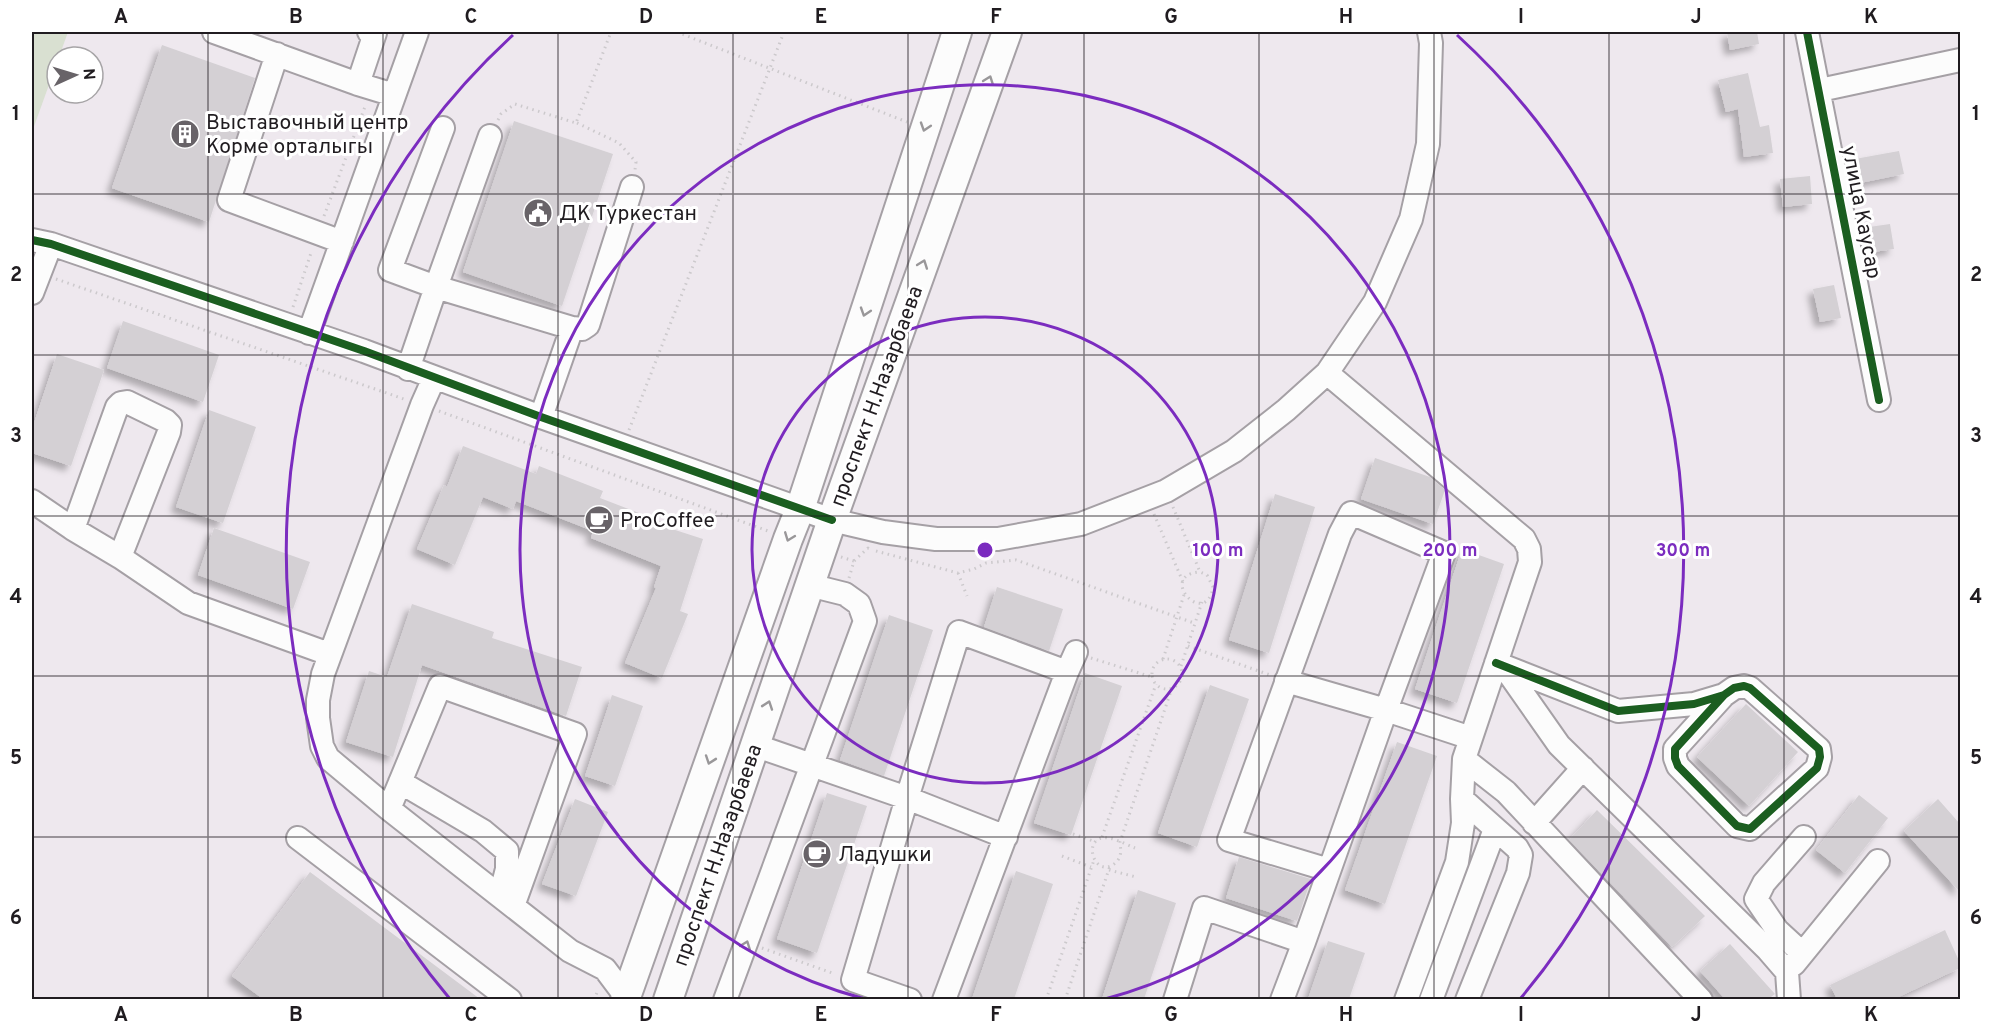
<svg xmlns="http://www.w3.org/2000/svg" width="1992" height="1031" viewBox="0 0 1992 1031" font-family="Overpass,sans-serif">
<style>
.green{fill:#d9e0d1}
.building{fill:#d4d0d4;filter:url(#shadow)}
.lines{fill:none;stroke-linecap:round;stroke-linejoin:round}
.minor-casing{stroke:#a5a0a5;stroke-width:26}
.major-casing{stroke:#a5a0a5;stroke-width:32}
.path{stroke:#ccc9cc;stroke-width:3;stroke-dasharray:1.5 4.5;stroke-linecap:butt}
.minor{stroke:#fcfcfc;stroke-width:22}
.major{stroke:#fcfcfc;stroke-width:28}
.cycleway-casing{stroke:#fff;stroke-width:11}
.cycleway{stroke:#1b5e20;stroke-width:8}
.oneway{stroke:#999799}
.grid{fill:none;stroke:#201c20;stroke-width:1.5;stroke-opacity:0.55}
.ring{fill:none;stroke:#7b2cbf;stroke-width:3}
.labels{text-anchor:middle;stroke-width:6;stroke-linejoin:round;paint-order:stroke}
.poi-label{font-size:21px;fill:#201c20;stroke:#fff;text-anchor:start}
.street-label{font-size:21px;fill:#201c20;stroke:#fff}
.centre{fill:#7b2cbf;stroke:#fff;stroke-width:3}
.ring-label{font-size:18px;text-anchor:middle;font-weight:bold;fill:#7b2cbf;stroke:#fff;stroke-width:6;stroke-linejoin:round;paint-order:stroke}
.neatline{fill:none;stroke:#201c20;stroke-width:2}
.grid-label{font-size:20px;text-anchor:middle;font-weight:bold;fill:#201c20}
</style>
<defs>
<filter id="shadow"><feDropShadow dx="-5.5" dy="5.5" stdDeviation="3" flood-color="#0004"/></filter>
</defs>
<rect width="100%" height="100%" fill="#eee8ee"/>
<!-- green -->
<path class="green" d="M32 32H68L32 132Z"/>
<!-- building -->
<path class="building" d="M1727 32H1757L1759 44 1730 50Z
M162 45 255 78 209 222 112 188Z
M1748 73 1760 127 1769 125 1773 153 1744 157 1738 109 1726 112 1718 80Z
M514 121 613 154 562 306 463 272Z
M1899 151 1904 174 1860 183 1855 159Z
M1810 176 1812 204 1783 207 1780 179Z
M1890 224 1894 249 1873 252 1869 227Z
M1834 285 1841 318 1820 322 1813 289Z
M123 321 219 355 203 402 107 368Z
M57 354 104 370 71 466 32 453V429Z
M209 410 256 427 223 523 176 507Z
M463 446 536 474 539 466 603 491 600 498 670 525 669 528 703 539 680 611 688 614 662 678 625 663 656 588 654 587 661 566 591 538 593 531 516 501 513 509 483 497 455 565 417 549 444 485 447 487Z
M1375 458 1430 477 1445 490 1433 524 1361 499Z
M1275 494 1315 507 1269 653 1229 640Z
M214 528 310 562 293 609 198 575Z
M1462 549 1504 564 1457 703 1415 689Z
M997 587 1063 609 1049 651 984 627Z
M412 604 494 632 492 638 582 667 566 716 422 665 393 757 346 742 369 671 387 677Z
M889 615 933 630 884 776 840 760Z
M1085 673 1122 686 1071 835 1034 823Z
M1210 685 1249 699 1197 847 1158 833Z
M612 695 643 706 615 786 585 776Z
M1746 704 1798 752 1749 806 1697 757Z
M1397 742 1437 756 1385 904 1345 890Z
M827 793 867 806 817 953 777 939Z
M1859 795 1888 818 1845 873 1816 850Z
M575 799 608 812 576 896 542 884Z
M1938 799 1960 824V892L1904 831Z
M1597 810 1705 916 1672 947 1569 840Z
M1239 857 1311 879 1297 921 1226 898Z
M1016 871 1053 884 1014 999H972Z
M310 872 480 999H263L232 976Z
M1138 890 1176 903 1144 999H1102Z
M1945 930 1960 963V968L1894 999H1837L1830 985Z
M1328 941 1365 953 1349 999H1308Z
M1730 944 1775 994 1768 999H1725L1700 971Z"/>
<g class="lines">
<!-- minor casing -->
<g class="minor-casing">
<path id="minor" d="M214 32 358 84 394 95
M1807 32 1879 400
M277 54 229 200 342 242
M358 84 375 33 369 32
M1820 90 1960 60
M443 128 390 270 436 287 490 136
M32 240 51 244 364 351 541 417 832 520 883 532 936 539H998L1081 524 1166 491 1234 451 1286 410 1327 373 1375 302 1411 219 1428 144 1431 43 1429 32
M32 293 51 244
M572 328 582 329 588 325 632 187
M309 333 417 32
M408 369 436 287 572 328 541 417
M1327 373 1524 539 1529 549 1530 562 1464 759 1462 799 1463 823 1457 862 1406 1000
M434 378 422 405 323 674 318 700V718L322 746 328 758 389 809 570 951 605 969 626 997
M32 501 73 529 120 557
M73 529 117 407 121 403 127 402 166 421 170 425 169 432 120 557 188 603 329 654
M1496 663 1618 711 1694 704 1724 695 1734 688 1744 686 1750 688 1819 749 1820 757 1817 768 1750 829 1737 826 1678 766 1675 758V749L1724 695
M1505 668 1559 745 1768 950 1787 972 1789 1000
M1067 672 1076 652
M1286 681 1386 710 1304 942
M754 745 907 798 1006 837
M1464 759 1506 792 1701 1000
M400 782 483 831 507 851V869L500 896
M1462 799 1517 848 1521 855 1518 873 1467 1000
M389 809 440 686 575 734 513 906
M1534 823 1583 768
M298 838 510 1000
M1329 870 1229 840 1340 534 1351 513 1444 553 1386 710 1471 738
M1802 953 1777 930 1756 899 1764 883 1804 837
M1794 964 1878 861
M725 1000 865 621 859 604 845 594 809 585
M910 1000 853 980 907 798 959 632 1067 672 944 1000
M1175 1000 1204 908 1304 942 1282 1000
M1431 1000 1495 829"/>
</g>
<!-- major casing -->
<g class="major-casing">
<path id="major" d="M625 1000 788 539 800 509 957 32
M668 1000 832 520 1007 32"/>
</g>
<!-- path -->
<path class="path" d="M677 32 907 122
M498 120 501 114 515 104 576 123 611 32
M577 123 619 143 636 162 635 170
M324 216 366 104
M56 279 404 399
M293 307 312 250
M439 411 768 531
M629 430 784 32
M1173 507 1200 572 1207 575 1213 587C1206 630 1156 575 1200 572
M1154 514 1183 582
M876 551 958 573 974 569 986 563 1016 560 1194 623
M841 557 854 561
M958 573 967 596
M849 578 854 561 868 548 869 549
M1188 646 1270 675
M1091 658 1152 677
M1152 674a15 15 0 1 1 30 0a15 15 0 1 1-30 0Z
M1163 659 1184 595
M1181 666 1202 602
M1073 834 1096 842
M1102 837 1156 684
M1135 848C1127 845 1117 839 1108 838 1081 834 1093 879 1114 864 1122 858 1121 851 1120 842L1172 688
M1062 856 1091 867
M1109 870 1136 877
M762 948 835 974
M594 1000 598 990
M1046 1000 1094 860
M1065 1000 1110 866"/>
<!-- minor -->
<use href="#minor" class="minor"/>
<!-- major -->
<use href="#major" class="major"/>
<!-- cycleway casing -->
<g class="cycleway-casing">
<path id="cycleway" d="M1807 32 1879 400
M32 240 51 244 364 351 541 417 832 520
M1496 663 1618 711 1694 704 1724 695 1734 688 1744 686 1750 688 1819 749 1820 757 1817 768 1750 829 1737 826 1678 766 1675 758V749L1724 695"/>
</g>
<!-- cycleway -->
<use href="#cycleway" class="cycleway"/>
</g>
<!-- one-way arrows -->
<defs><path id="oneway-chevron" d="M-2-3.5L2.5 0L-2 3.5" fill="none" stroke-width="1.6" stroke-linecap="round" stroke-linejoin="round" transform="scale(1.5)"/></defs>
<g class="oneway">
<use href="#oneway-chevron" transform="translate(989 80) rotate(-70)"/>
<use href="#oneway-chevron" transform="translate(925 127) rotate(108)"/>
<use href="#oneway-chevron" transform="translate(923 264) rotate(-70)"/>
<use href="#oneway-chevron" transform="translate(865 312) rotate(108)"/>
<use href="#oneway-chevron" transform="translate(789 537) rotate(111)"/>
<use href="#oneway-chevron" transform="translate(768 705) rotate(-71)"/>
<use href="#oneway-chevron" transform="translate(710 760) rotate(109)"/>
<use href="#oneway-chevron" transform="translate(746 945) rotate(-69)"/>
</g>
<!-- grid -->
<path class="grid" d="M208 32V1000M383 32V1000M558 32V1000M733 32V1000M908 32V1000M1084 32V1000M1259 32V1000M1434 32V1000M1609 32V1000M1784 32V1000M32 194H1960M32 355H1960M32 516H1960M32 676H1960M32 837H1960"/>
<!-- distance rings -->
<g class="ring">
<circle cx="985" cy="550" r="233"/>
<path d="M865 999A465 465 0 1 1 1105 999"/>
<path d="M450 999A698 698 0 0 1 513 35M1457 35A698 698 0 0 1 1520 999"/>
</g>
<!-- icons -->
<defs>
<g id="building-disc" transform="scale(1.5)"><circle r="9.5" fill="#686368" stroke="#fff"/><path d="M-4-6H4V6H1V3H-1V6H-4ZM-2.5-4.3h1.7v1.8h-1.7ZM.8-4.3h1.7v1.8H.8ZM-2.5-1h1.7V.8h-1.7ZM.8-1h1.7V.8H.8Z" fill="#fff"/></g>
<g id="civic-disc" transform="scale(1.5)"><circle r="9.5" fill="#686368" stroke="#fff"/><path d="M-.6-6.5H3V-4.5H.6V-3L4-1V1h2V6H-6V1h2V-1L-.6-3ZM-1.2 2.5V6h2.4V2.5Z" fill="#fff"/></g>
<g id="cafe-disc" transform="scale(1.5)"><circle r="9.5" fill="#686368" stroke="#fff"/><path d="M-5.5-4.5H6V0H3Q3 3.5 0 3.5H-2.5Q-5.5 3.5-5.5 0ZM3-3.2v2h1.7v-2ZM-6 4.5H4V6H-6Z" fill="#fff"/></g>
</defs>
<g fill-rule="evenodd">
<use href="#building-disc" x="185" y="134"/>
<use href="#civic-disc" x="538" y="213"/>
<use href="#cafe-disc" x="599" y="520"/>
<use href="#cafe-disc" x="817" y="854"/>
</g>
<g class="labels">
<!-- poi labels -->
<g class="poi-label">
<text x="206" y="129">Выставочный центр<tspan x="206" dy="24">Корме орталыгы</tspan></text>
<text x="559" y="220">ДК Туркестан</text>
<text x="620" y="527">ProCoffee</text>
<text x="838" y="861">Ладушки</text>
</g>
<!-- street labels -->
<g class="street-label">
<text transform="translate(1862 212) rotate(79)" y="7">улица Каусар</text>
<text transform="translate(876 396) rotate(-70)" y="7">проспект Н.Назарбаева</text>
<text transform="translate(717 855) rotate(-71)" y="7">проспект Н.Назарбаева</text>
</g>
</g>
<circle cx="985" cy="550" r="9" class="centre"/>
<g class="ring-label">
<text x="1218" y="556">100 m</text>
<text x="1450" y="556">200 m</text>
<text x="1683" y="556">300 m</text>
</g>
<!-- border -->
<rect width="1992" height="1031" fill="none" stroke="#ffffff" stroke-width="66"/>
<!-- north arrow -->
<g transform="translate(75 75) rotate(86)"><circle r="28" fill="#ffffff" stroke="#a6a4a6" stroke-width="1.5"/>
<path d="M0-4.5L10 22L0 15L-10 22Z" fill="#686368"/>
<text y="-9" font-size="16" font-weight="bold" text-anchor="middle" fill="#201c20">N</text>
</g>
<rect x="33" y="33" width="1926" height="965" class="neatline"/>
<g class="grid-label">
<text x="121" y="23">A</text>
<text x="296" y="23">B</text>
<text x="471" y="23">C</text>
<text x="646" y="23">D</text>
<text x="821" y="23">E</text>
<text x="996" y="23">F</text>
<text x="1171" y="23">G</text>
<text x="1346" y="23">H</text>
<text x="1521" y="23">I</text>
<text x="1696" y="23">J</text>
<text x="1871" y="23">K</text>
<text x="16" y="120">1</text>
<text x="1976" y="120">1</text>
<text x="16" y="281">2</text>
<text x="1976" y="281">2</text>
<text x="16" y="442">3</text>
<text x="1976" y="442">3</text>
<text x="16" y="603">4</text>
<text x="1976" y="603">4</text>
<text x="16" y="764">5</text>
<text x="1976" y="764">5</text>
<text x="16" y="924">6</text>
<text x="1976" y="924">6</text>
<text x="121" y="1021">A</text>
<text x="296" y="1021">B</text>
<text x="471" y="1021">C</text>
<text x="646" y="1021">D</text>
<text x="821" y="1021">E</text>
<text x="996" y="1021">F</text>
<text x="1171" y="1021">G</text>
<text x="1346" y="1021">H</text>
<text x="1521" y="1021">I</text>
<text x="1696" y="1021">J</text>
<text x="1871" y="1021">K</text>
</g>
</svg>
